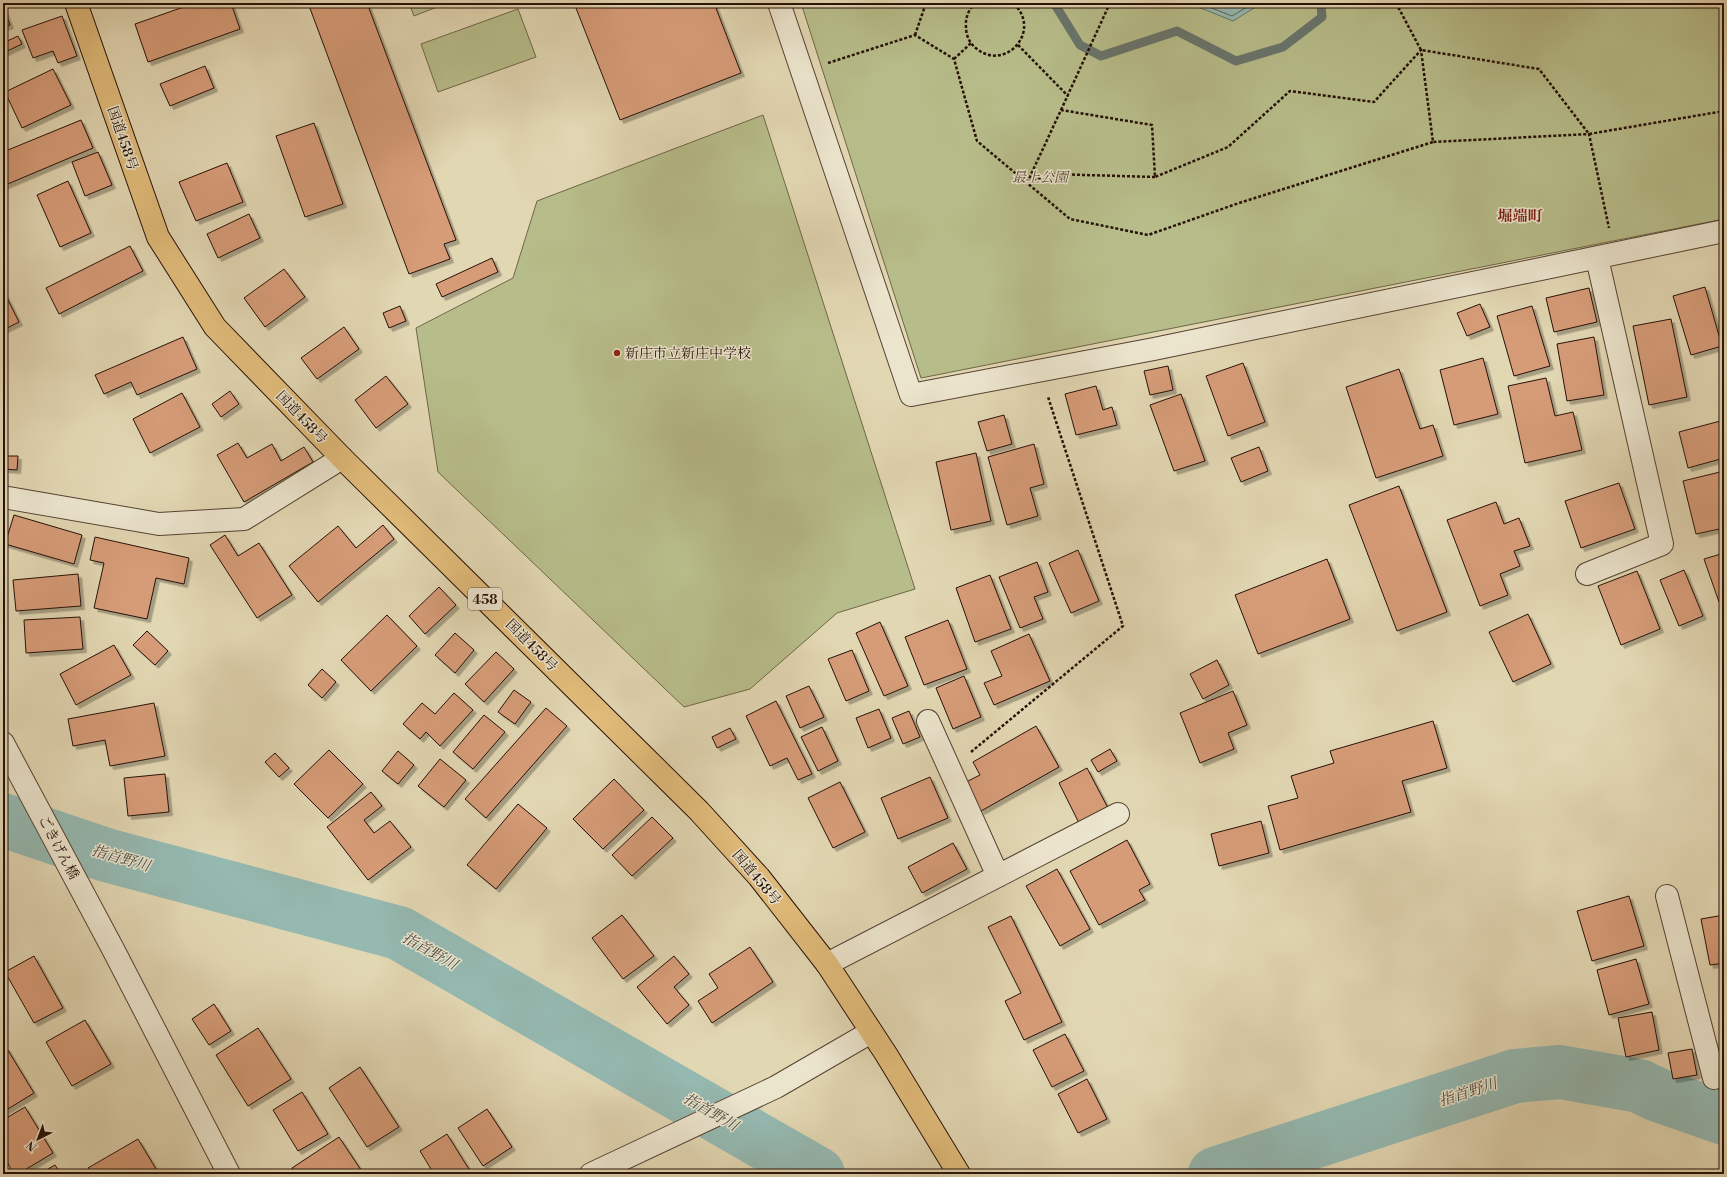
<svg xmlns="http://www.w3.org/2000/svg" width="1727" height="1177" viewBox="0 0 1727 1177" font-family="'Libre Bodoni','Noto Serif JP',serif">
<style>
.green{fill:#b7bd8a;stroke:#6e6648}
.water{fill:#95b9b1;stroke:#69756d}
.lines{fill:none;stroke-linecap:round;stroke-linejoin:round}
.shore{stroke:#5e645c;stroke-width:1}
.stream{stroke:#69756d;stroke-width:9}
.river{stroke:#95b9b1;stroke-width:54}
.building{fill:#d69c78;stroke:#261007;filter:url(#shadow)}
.minor-casing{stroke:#554232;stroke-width:24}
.tertiary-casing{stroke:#554232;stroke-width:24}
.trunk-casing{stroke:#261007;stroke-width:24}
.path{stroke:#261007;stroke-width:2.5;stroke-dasharray:3 2;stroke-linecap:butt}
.minor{stroke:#ece5ce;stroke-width:22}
.tertiary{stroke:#ece5ce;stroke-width:22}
.trunk{stroke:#e1bc7a;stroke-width:22}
.poi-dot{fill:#8f2418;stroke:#ece5ce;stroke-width:1.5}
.labels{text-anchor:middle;stroke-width:3;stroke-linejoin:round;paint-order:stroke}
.shield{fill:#ece5ce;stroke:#615043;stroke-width:1}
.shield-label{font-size:13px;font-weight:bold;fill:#261007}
.street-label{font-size:14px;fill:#261007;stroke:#ece5ce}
.park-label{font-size:14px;font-style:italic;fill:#594d35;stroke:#ece5ce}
.poi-label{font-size:14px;fill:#261007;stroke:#ece5ce;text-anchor:start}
.neighbourhood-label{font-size:15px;font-weight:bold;fill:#7a1f14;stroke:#ece5ce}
.water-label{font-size:15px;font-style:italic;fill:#4d4b42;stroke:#ece5ce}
</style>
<defs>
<filter id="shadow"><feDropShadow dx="3.5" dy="3.5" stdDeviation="0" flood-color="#0004"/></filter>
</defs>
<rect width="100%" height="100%" fill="#e2d7b3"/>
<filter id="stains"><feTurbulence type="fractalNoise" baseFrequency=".005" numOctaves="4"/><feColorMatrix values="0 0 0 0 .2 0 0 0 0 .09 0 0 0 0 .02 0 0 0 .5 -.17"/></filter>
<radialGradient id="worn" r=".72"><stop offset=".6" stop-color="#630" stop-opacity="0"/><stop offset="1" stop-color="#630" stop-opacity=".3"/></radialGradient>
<!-- green -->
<path class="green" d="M409 3H447L414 16Z
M801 3H1724V219L921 378Z
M518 9 536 57 438 92 421 44Z
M763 115 915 589 837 613 750 689 684 707 438 472 416 328 513 278 537 201Z"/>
<!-- water -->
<path class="water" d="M1188 3H1262L1233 21Z"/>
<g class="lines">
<!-- shore -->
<path class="shore" d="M1199 3 1232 16 1254 3"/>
<!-- stream -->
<path class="stream" d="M1054 3 1080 45 1101 56 1177 31 1236 61 1283 47 1322 17 1321 3"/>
<!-- river -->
<path class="river" d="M3 820 106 855 399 933 818 1174
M1215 1174 1515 1076 1560 1072 1639 1086 1658 1095 1724 1118"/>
</g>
<!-- building -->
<path class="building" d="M195 3H231L240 29 148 62 135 24Z
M308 3H367L456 240 444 244 450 259 409 274Z
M574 3H714L741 73 620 120Z
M3 7 10 25 3 27Z
M62 16 77 56 58 63 53 51 33 58 22 30Z
M18 36 22 44 3 53V43Z
M205 66 214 88 170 106 160 84Z
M53 69 71 105 22 128 5 92Z
M81 120 93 148 3 186V152Z
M314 123 343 204 305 217 276 136Z
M98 152 112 185 85 196 72 162Z
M227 163 243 202 196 221 179 182Z
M68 181 91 233 60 247 37 195Z
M249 214 260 238 218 258 207 234Z
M130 246 143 271 59 314 46 288Z
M492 258 498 272 442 297 436 284Z
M284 269 305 297 265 327 244 298Z
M1705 287 1722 346 1691 355 1673 296Z
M1589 288 1597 322 1554 332 1546 298Z
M5 294 19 322 3 330V295Z
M1480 304 1490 327 1467 336 1457 313Z
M400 306 406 321 389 328 383 313Z
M1532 306 1550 366 1514 376 1497 316Z
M1671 319 1687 397 1649 405 1633 326Z
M344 327 359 349 317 379 301 358Z
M183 337 197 369 137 395 131 382 104 394 95 375Z
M1594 337 1604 395 1567 401 1557 344Z
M1483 358 1498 414 1454 425 1440 370Z
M1243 363 1265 422 1228 436 1206 376Z
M1168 366 1173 390 1150 395 1144 371Z
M1399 369 1420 429 1433 425 1443 456 1376 478 1346 387Z
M386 376 408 404 376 428 355 400Z
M1546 378 1555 416 1573 412 1582 450 1525 463 1508 386Z
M1096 386 1103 410 1112 407 1117 425 1076 435 1065 394Z
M230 391 239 404 221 417 212 404Z
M182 393 200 427 150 453 133 419Z
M1181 394 1205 461 1174 471 1150 405Z
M1004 415 1012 444 987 451 978 422Z
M1724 420V458L1688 468 1679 432Z
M238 443 247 458 272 444 281 461 304 447 313 462 244 502 217 455Z
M1034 444 1044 484 1030 488 1038 516 1007 525 988 457Z
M1259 447 1268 471 1241 482 1231 458Z
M976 453 991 521 951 530 936 462Z
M3 456H18L17 470 3 469Z
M1724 471V528L1696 534 1683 481Z
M1619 483 1635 529 1581 548 1565 501Z
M1399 486 1447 612 1397 631 1349 505Z
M1496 502 1504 524 1519 518 1530 546 1514 551 1520 566 1500 574 1508 595 1480 606 1447 520Z
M14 515 82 535 74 564 5 544Z
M383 525 394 539 318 602 289 566 338 526 356 548Z
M225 535 238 556 259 543 292 595 257 618 210 545Z
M95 537 189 558 184 584 156 578 147 619 94 608 104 563 90 560Z
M1078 550 1099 601 1071 613 1049 563Z
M1724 553V601L1719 602 1704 559Z
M1327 559 1350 619 1258 654 1235 595Z
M1037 562 1048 592 1034 597 1043 619 1020 628 999 577Z
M1684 570 1703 616 1679 626 1660 580Z
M1637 571 1660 629 1621 645 1598 586Z
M78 574 81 606 16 611 13 580Z
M990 575 1011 629 975 642 956 588Z
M439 587 456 605 425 634 409 616Z
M1528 614 1551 664 1513 682 1489 632Z
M387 615 417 646 371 691 341 660Z
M80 617 83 649 26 653 24 620Z
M948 620 967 669 924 685 905 637Z
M880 622 908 686 884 696 856 633Z
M147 631 168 651 155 665 133 645Z
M455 633 474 650 455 673 435 655Z
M1029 634 1050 681 994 705 984 683 1002 676 991 651Z
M114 645 131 675 76 705 60 674Z
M852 650 869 691 846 701 828 659Z
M496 652 514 669 484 702 465 684Z
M1217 660 1229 685 1203 699 1190 674Z
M322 669 336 682 322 698 308 685Z
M964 676 981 717 953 729 936 688Z
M809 686 824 717 800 728 786 696Z
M514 690 531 702 515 724 498 712Z
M1233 691 1247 725 1228 733 1234 749 1200 763 1180 713Z
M454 693 473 710 440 746 426 732 420 739 403 724 422 703 435 714Z
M776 701 812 774 798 780 787 758 770 766 746 716Z
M154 703 165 756 110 766 105 740 73 746 68 719Z
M546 708 567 726 486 818 465 799Z
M879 709 891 738 868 748 856 718Z
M909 711 920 737 903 744 892 718Z
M484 715 505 732 473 769 453 752Z
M1433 721 1447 768 1402 781 1411 812 1280 850 1268 806 1298 798 1291 776 1334 763 1330 751Z
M1036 726 1059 767 981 811 966 782 980 775 973 762Z
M822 727 838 761 818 771 801 737Z
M730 728 736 739 717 748 712 737Z
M1110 749 1117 761 1098 772 1091 760Z
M329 750 363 784 328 818 294 784Z
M398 751 414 765 398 784 382 771Z
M275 753 289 768 279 777 265 762Z
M440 759 466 780 444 807 418 786Z
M1087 768 1108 808 1079 823 1059 783Z
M165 774 169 812 128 816 124 778Z
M930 777 948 818 898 839 881 798Z
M614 779 644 810 603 849 573 819Z
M840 782 865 832 833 848 808 798Z
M371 792 382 806 364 820 374 833 390 821 411 847 368 880 327 827Z
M518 804 547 828 496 889 467 865Z
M652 817 673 838 632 876 612 855Z
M1261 821 1269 853 1219 866 1211 834Z
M1127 840 1150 884 1139 890 1145 900 1099 925 1070 871Z
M953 843 967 869 922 893 908 867Z
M1057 869 1090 929 1060 946 1026 886Z
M1629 896 1644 946 1592 961 1577 911Z
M622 915 654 956 623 979 592 938Z
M1724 915V963L1710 965 1701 919Z
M1011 916 1062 1022 1024 1040 1005 1001 1021 993 988 927Z
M750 947 773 982 712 1023 698 1001 718 988 709 974Z
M34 956 63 1008 34 1023 5 972Z
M674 956 689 974 674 987 689 1005 667 1024 637 987Z
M1636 959 1649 1004 1609 1015 1597 970Z
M214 1004 231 1031 209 1045 192 1019Z
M1652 1012 1659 1050 1626 1057 1618 1018Z
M85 1020 111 1064 72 1086 46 1042Z
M258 1028 291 1079 248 1106 216 1055Z
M1065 1034 1084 1071 1052 1087 1033 1050Z
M6 1047 34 1093 3 1112V1048Z
M1692 1049 1697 1075 1673 1079 1668 1053Z
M360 1067 399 1127 367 1147 329 1088Z
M1087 1079 1107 1119 1078 1133 1058 1094Z
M302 1092 328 1134 298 1151 273 1110Z
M25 1107 53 1153 18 1174H14L3 1155V1120Z
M487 1109 512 1147 483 1166 458 1128Z
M447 1134 472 1174H434L420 1151Z
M339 1137 363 1173 295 1174 292 1168Z
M138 1139 159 1174H91L88 1168Z
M55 1165 61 1174H39Z"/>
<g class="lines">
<!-- minor casing -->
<g class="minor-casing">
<path id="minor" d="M779 3 911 395 1154 349 1724 231
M3 497 159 524 244 519 342 458
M1587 574 1662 544 1597 258
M928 721 998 876
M3 743 114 951 229 1174
M1667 896 1714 1078 1724 1075
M827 964 1118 814"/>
</g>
<!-- tertiary casing -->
<g class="tertiary-casing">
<path id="tertiary" d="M591 1174 776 1087 871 1032"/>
</g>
<!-- trunk casing -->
<g class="trunk-casing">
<path id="trunk" d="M76 3 158 237 215 327 342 458 699 811 759 877 827 964 886 1054 959 1174"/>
</g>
<!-- path -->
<path class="path" d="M976 3C969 8 965 18 966 27 966 36 970 44 977 49 1006 72 1043 30 1013 3
M1396 3 1421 50 1539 69 1589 134 1724 111
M915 35 926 3
M1018 45 1068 96
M954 59 971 43
M828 63 915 35 954 59 977 141 1070 219 1148 235 1239 203 1433 142
M1061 110 1110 3
M1155 177 1051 174 1027 183 1061 110 1152 125 1155 177 1228 147 1290 91 1374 102 1421 50 1433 142 1589 134 1609 228
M971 752 1123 626 1048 397"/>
<!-- minor -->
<use href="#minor" class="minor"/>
<!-- tertiary -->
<use href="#tertiary" class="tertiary"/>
<!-- trunk -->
<use href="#trunk" class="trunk"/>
</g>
<!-- markers -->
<circle class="poi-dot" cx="617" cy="353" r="4"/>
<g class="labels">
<!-- shield labels -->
<rect class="shield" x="468" y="588" width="34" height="22" rx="3"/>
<g class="shield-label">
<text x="485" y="604">458</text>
</g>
<!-- street labels -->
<g class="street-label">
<text transform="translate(123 138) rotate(71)" y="5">国道458号</text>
<text transform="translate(302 417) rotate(46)" y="5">国道458号</text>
<text transform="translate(532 645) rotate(45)" y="5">国道458号</text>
<text transform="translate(59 847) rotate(62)" y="5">ごきげん橋</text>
<text transform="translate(757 877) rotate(50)" y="5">国道458号</text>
</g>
<!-- park labels -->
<g class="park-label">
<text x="1040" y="182">最上公園</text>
</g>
<!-- poi labels -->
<g class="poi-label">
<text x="625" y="358">新庄市立新庄中学校</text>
</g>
<!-- neighbourhood labels -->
<g class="neighbourhood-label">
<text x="1520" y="221">堀端町</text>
</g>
<!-- water labels -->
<g class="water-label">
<text transform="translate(121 858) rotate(16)" y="5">指首野川</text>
<text transform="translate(430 951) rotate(29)" y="5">指首野川</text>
<text transform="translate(1468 1092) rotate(-18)" y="5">指首野川</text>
<text transform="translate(711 1112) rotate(30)" y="5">指首野川</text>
</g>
</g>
<!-- margin -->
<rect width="1727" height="1177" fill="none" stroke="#e2d7b3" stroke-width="16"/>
<rect x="4" y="4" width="1719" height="1169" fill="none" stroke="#261007" stroke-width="2"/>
<rect x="8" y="8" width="1711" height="1161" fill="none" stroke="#261007"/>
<!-- north arrow -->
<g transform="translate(38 1139) rotate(222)" stroke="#ece5ce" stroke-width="3" paint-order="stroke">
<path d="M0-3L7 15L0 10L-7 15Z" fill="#261007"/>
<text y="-6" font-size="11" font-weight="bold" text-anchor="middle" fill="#261007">N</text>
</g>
<rect width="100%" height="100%" filter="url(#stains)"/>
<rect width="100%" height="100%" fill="url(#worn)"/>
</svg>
